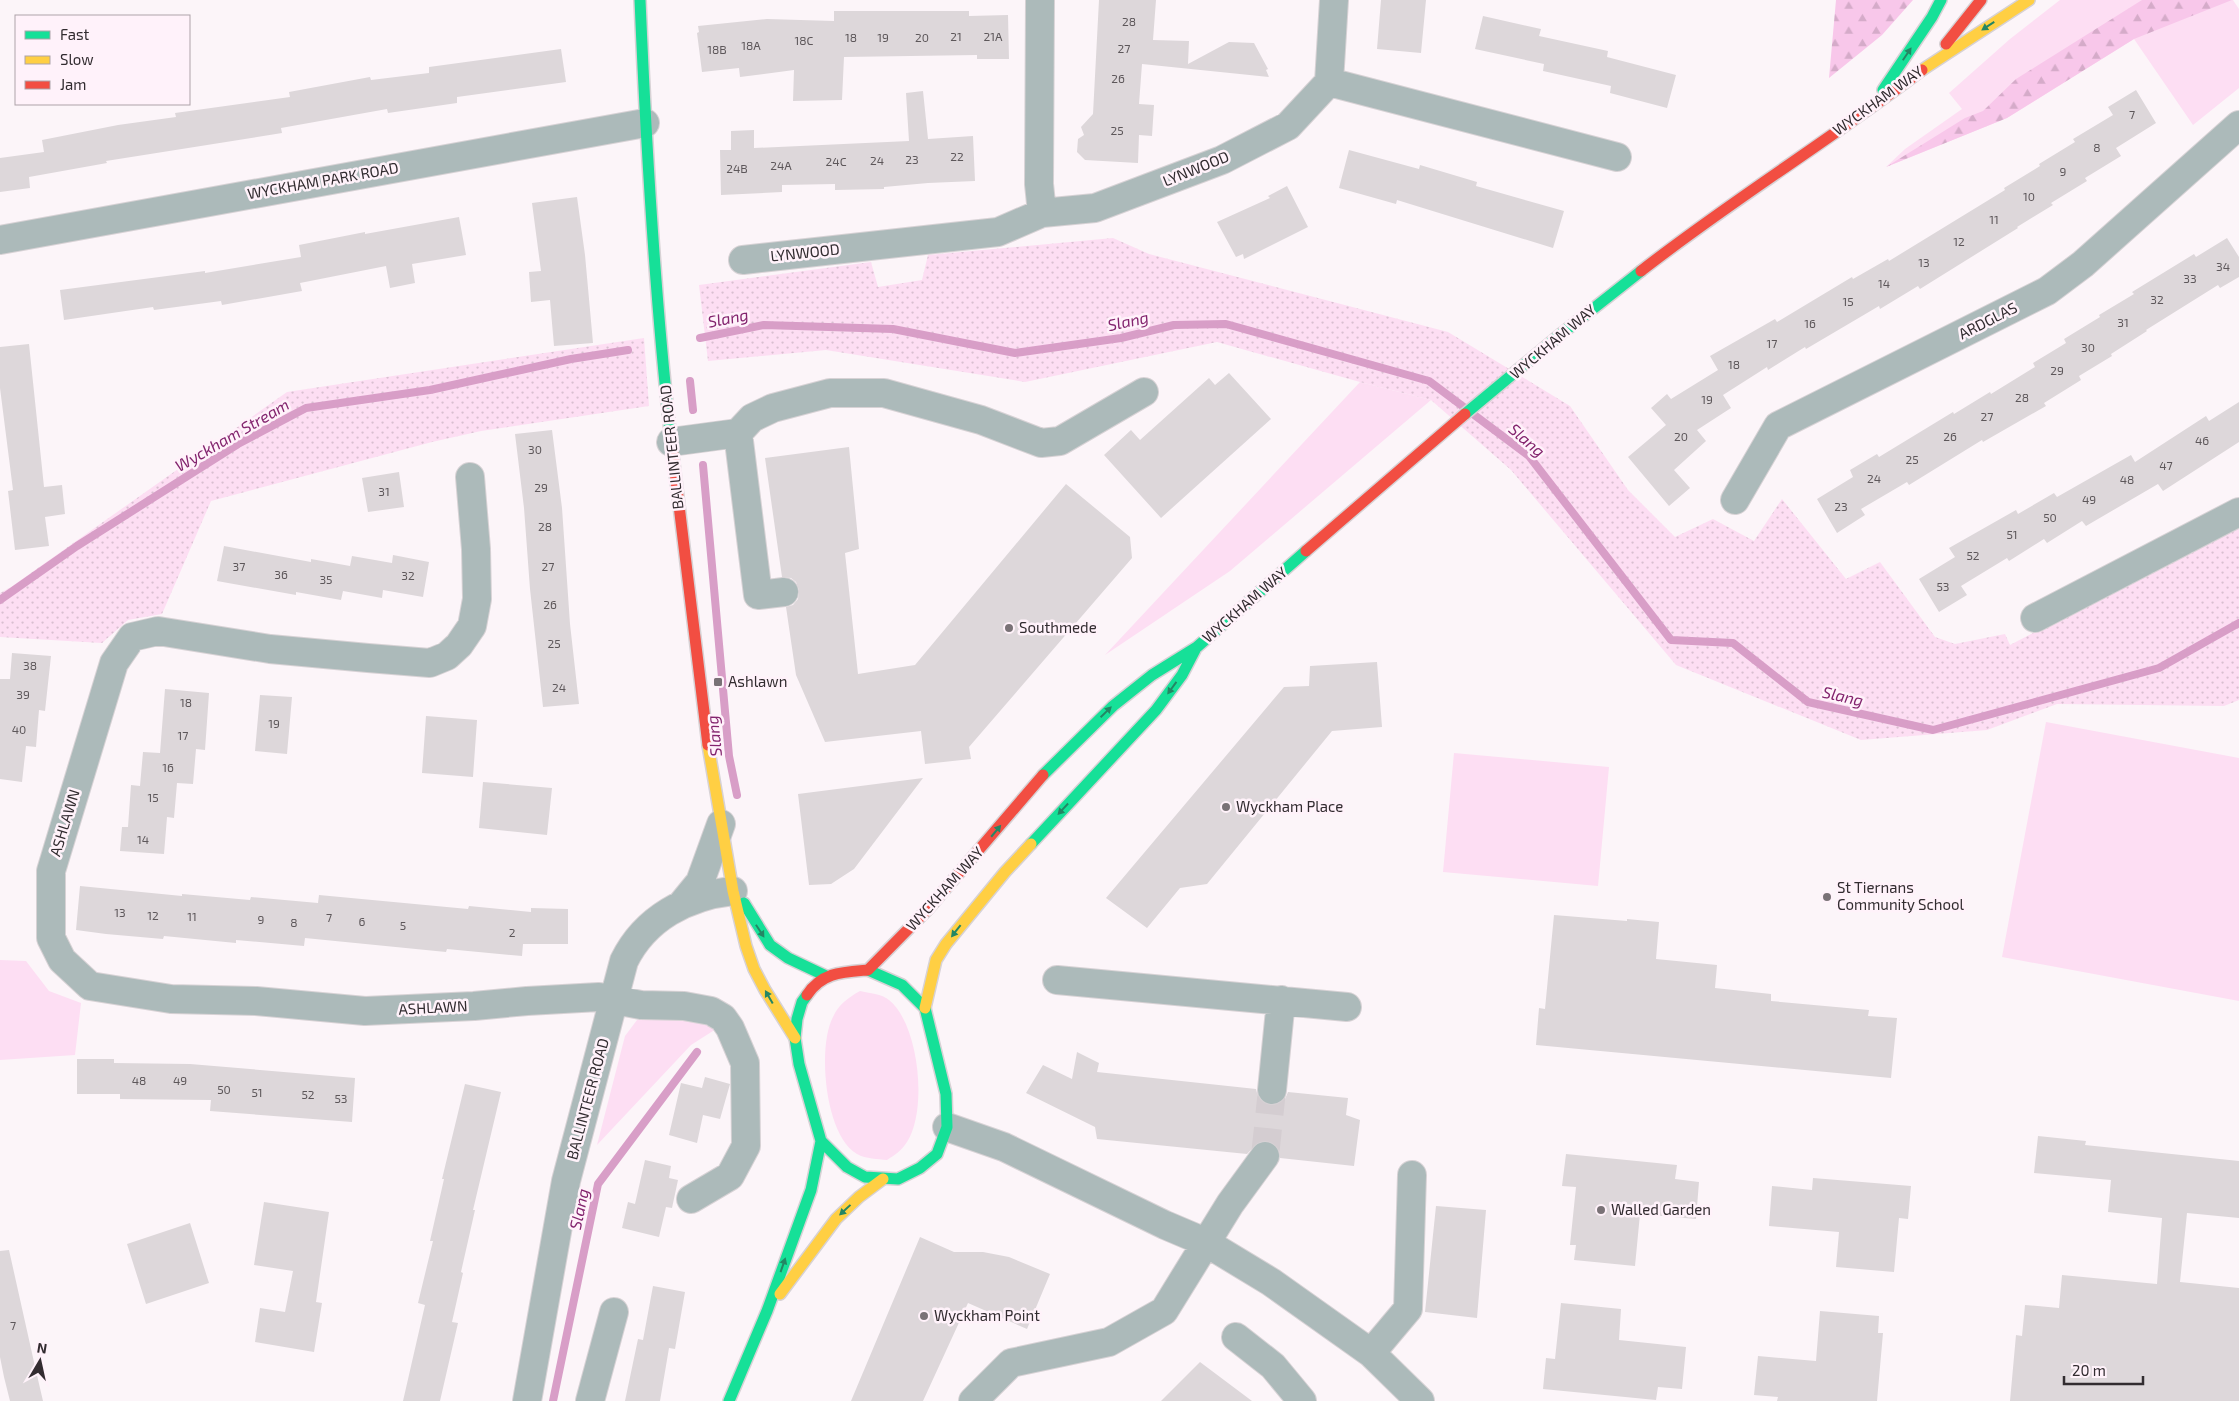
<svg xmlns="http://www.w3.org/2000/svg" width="2239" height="1401" viewBox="0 0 2239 1401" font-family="'Exo 2',sans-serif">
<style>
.grass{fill:#fddef3}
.forest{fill:url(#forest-firs)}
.park{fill:url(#park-dots)}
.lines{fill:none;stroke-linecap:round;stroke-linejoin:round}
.stream{stroke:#d89ec7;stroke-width:8}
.building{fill:#ddd7da}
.street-tunnel{stroke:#d4cdd1;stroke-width:28;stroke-dasharray:28 14;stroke-linecap:butt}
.street-casing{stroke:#d7d2d5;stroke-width:30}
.fast-casing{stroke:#d7d2d5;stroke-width:14}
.slow-casing{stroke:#d7d2d5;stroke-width:14}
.jam-casing{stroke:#d7d2d5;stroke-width:14}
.street{stroke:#acbaba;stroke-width:28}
.fast{stroke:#16e098;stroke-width:11}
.slow{stroke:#ffcf43;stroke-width:11}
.jam{stroke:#f24e42;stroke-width:11}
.oneway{fill:#248664}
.poi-dot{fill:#797276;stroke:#fff2fa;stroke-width:2}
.labels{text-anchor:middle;stroke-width:5;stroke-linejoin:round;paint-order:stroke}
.number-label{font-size:12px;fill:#5d575a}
.street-label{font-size:15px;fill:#322c30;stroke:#fff2fa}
.poi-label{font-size:15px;fill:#322c30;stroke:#fff2fa;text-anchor:start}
.water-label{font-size:16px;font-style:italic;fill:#83246e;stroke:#fff2fa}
</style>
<defs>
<pattern id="forest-firs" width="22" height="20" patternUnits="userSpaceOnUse" patternTransform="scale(1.25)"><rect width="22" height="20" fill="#f8c7ea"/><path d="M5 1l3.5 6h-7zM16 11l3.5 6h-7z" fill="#d5abc9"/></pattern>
<pattern id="park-dots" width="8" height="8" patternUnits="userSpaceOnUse" patternTransform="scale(1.25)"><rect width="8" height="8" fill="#fddef3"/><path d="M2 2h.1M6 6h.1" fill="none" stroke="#d9bfd1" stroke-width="1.8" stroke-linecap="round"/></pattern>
</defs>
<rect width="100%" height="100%" fill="#fcf5f9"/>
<!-- grass -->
<path class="grass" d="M2060 0H2233L2239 9V88L2193 125 2134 39 2007 118 1886 167 1905 149 1962 109 1949 93 2010 39Z
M1360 382 1431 400 1230 571 1105 655Z
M2046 722 2239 758V1001L2002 957Z
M1454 753 1609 767 1598 886 1443 872Z
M0 960 26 961 49 991 81 1003 75 1055 0 1060Z
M860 991C869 993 882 994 889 1000 919 1024 928 1110 907 1142 902 1150 895 1155 887 1160 878 1159 866 1159 857 1154 825 1136 817 1047 833 1017 838 1005 849 997 860 991Z
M663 1017 707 1021 716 1029 691 1045 597 1145 625 1036 637 1020Z"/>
<!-- forest -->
<path class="forest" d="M1836 0H1913L1882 35 1829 78Z
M2142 0H2232L2134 39 2007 118 1886 167 1965 118 1983 111 2016 79Z"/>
<!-- park -->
<path class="park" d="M1113 238 1149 254 1448 332 1570 406 1628 490 1675 537 1713 519 1754 541 1782 499 1846 579 1880 562 1935 637 1955 644 2005 634 2010 645 2239 525V700L2224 706 2057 704 1987 730 1861 740 1676 665 1511 470 1431 400 1360 382 1217 342 1025 382 826 350 708 361 699 285 871 262 878 287 922 280 928 255Z
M644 338 649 406 481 431 432 442 211 501 162 614 128 620 102 643 0 637V593L11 587 287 392Z"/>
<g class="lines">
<!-- stream -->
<path class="stream" d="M700 338 764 325 893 329 1015 353 1121 338 1174 325 1226 324 1429 381 1529 456 1671 640 1733 643 1808 702 1933 730 2159 668 2239 623
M690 381 693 410
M703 465 729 756 737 795
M0 600 77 546 238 444 306 408 430 390 571 359 628 350
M553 1401 598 1184 697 1052"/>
</g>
<!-- building -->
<path class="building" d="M1099 0H1156L1153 40 1189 41 1188 64 1229 42 1254 43 1268 69 1266 70 1269 77 1142 64 1139 104 1154 105 1152 136 1139 135 1138 163 1085 160 1077 152 1078 139 1084 135 1081 127 1093 114Z
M1381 0H1426L1421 53 1377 49Z
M834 11H969V16L1008 15 1009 59H977V55L844 57 842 100 793 101 794 70 740 77 739 68 702 72 697 33 699 32 698 26 767 19 834 21Z
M1483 16 1541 29 1539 36 1608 51 1607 57 1676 75 1667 108 1610 93 1611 86 1543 71 1544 64 1475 49Z
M561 49 566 82 457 97V103L388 113 387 109 281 128 282 133 106 161 107 163 29 177 30 188 0 192V158L44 152 42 140 118 125 176 117 175 113 290 97 289 92 370 77 371 80 429 73V67Z
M2136 90 2156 123 2116 148 2121 156 2085 178 2087 181 2051 203 2053 205 2017 227 2018 228 1920 289 1918 286 1880 309 1879 306 1806 349 1805 347 1768 370 1767 367 1723 395 1731 408 1697 430 1706 441 1674 470 1690 488 1669 506 1628 457 1666 425 1651 408 1667 394 1671 399 1718 370 1710 356 1775 319 1777 322 1852 277 1853 279 1888 259 1889 261 2005 190 2004 188 2040 166 2039 164 2075 142 2073 139 2113 115 2108 107Z
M923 91 928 139 973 136 975 181 928 183 884 187V189L835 190V184L782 185V192L721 195 720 150H731V131L754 130V148L909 141 906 93Z
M1349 150 1419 169 1420 165 1477 182 1476 186 1564 211 1553 248 1397 200 1396 204 1339 188Z
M1287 186 1308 227 1244 259 1243 254 1236 257 1217 222 1270 198 1268 196Z
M577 197 585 255 593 343 554 346 550 300 531 302 529 272 541 271 532 203Z
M459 217 466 255 412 264 415 283 390 288 386 266 300 283 302 291 222 305 221 301 154 310 153 307 64 320 60 290 205 271V273L301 257 299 245 365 232V234Z
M2227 238 2239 257V277L2220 288 2218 285 2146 330 2147 331 2111 354 2112 356 2079 376 2081 380 2044 403 2046 406 1983 442 1982 440 1909 485 1907 482 1861 509 1865 515 1837 533 1817 499 1853 477 1850 470 1877 454 1879 457 1953 412 1954 414 1990 392 1991 394 2035 367 2033 363 2066 343 2064 339 2100 317 2099 315 2134 294 2132 292 2194 254 2196 257Z
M29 344 44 487 62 485 65 514 45 517 49 546 15 550 8 491 13 490 0 388V347Z
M1229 373 1271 419 1161 518 1104 455 1131 430 1140 440 1209 378 1215 385Z
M2239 402V442L2163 491 2158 484 2086 526 2082 521 2047 543 2044 539 2009 561 2007 558 1961 586 1967 595 1939 612 1919 579 1955 557 1949 548 2016 510 2018 514 2054 493 2057 497 2131 455 2135 462 2206 416 2209 421Z
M552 430 562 508 570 624 579 704 543 707 530 589 524 508 515 434Z
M849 447 859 549 845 553 858 674 915 665 1066 484 1130 537 1132 558 969 747 971 759 925 764 921 731 825 742 796 675 786 607 793 605 798 599 799 590 796 582 791 578 782 577 765 458Z
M399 472 404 507 368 512 362 478Z
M224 546 311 562V559L350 566 352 556 392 563 393 555 429 562 423 597 383 590 382 598 343 591 341 600 296 592V595L217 581Z
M12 653 51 656 45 711 39 710 36 747 26 746 22 782 0 779V679H10Z
M1377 662 1382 727 1332 731 1207 884 1180 888 1147 928 1106 898 1284 687 1309 686 1310 666Z
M165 689 209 693 205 750 196 749 193 784 177 783 174 818 167 817 164 854 120 851 122 827H128L131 785 140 786 143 752 160 753Z
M260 695 292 697 287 754 255 751Z
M426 716 477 720 473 777 422 773Z
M923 778 854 869 831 884 809 885 798 794Z
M483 782 552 788 547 835 479 828Z
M80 886 182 896V894L250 900 251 897 318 903 319 895 468 909 469 906 531 912V908L568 909V944H523L522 956 447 949 446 952 305 938 304 946 236 940V943L164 936 163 939 106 934 76 930Z
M1554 915 1627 921V919L1659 922 1656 959 1717 965 1715 988 1771 994V1001L1869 1010 1868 1016 1897 1018 1891 1078 1536 1045 1539 1008 1545 1009Z
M1077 1052 1099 1063 1097 1072 1256 1089 1258 1097 1263 1102 1270 1105 1279 1104 1285 1099 1288 1092 1348 1098 1346 1115 1360 1120 1354 1166 1280 1158 1279 1149 1274 1143 1267 1141 1258 1142 1247 1154 1097 1139 1095 1127 1026 1093 1043 1065 1072 1079Z
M77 1059H114V1063L190 1064 355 1078 352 1122 210 1111 211 1100 120 1099V1094H77Z
M705 1077 730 1084 720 1119 703 1115 697 1143 669 1135 681 1083 702 1088Z
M465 1084 501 1092 473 1210H475L461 1272 463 1273 452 1322 458 1323 440 1401H403L425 1305 418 1303 433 1241H430L444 1179H442Z
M2038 1136 2086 1141 2085 1145 2239 1161V1218L2187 1213 2180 1282 2239 1288V1401H2010L2016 1335 2022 1336 2025 1305 2059 1308 2062 1275 2157 1284 2162 1218 2108 1212 2111 1180 2034 1173Z
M1566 1154 1677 1165 1675 1179 1699 1182 1696 1219 1640 1214 1635 1266 1574 1260 1576 1245H1570L1576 1187 1562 1186Z
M645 1160 671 1166 669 1178 678 1180 672 1208 666 1207 659 1237 622 1228 628 1202 635 1204Z
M1813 1178 1911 1186 1908 1219 1899 1218 1894 1272 1836 1267 1839 1232 1769 1226 1772 1186 1812 1190Z
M264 1202 329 1212 316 1302 322 1303 314 1352 255 1342 260 1308 285 1312 293 1271 254 1265Z
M1436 1206 1486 1210 1477 1318 1425 1312Z
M190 1223 209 1283 146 1304 127 1244Z
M920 1237 954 1252H983L1009 1257 1050 1274 1027 1329 968 1303 923 1401H851Z
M9 1250 36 1371 43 1401H10L4 1377 0 1357V1251Z
M653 1286 685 1292 675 1349 669 1348 660 1401H625L638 1339 643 1340Z
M1561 1303 1621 1309 1619 1340 1686 1347 1682 1389 1658 1387 1656 1400 1543 1389 1546 1358 1555 1359Z
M1820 1311 1879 1316 1878 1333H1883L1877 1401H1777L1778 1397 1754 1395 1758 1356 1816 1361Z
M1200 1362 1252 1401H1161Z"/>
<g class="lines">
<!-- street-tunnel -->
<path class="street-tunnel" d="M1265 1156 1272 1090"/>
<!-- street casing -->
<g class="street-casing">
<path id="street" d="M1040 0 1039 184 1042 213
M1329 82 1617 157
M0 240 645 123
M743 260 998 232 1042 213 1095 208 1222 160 1288 126 1329 82 1334 0
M671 442 738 433
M470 477 476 549 477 599 472 626 459 645 447 656 430 663 368 658 270 649 158 631 132 637 114 663 51 871V938L62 960 90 986 171 999 256 1001 365 1011 474 1006 527 1001 599 997 641 1005 684 1006 711 1011 723 1018 730 1028 745 1063 746 1146 730 1176 691 1199
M1735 500 1778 426 2047 291 2083 264 2239 125
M784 592 758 595 738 433 752 418 773 408 830 393H884L981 420 1041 443 1060 441 1144 392
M2035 618 2239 512
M682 904 700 882 721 824
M1057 980 1347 1007
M1272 1090 1281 1000
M947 1127 1004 1147 1165 1225 1205 1242 1271 1282 1371 1353 1420 1401
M1236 1337 1273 1366 1302 1401
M1371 1353 1408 1309 1412 1175
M527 1401 566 1181 624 961C645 918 687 896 733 891
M590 1401 614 1312
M973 1401 1011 1363 1109 1342 1164 1311 1230 1204 1265 1156"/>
</g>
<!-- fast casing -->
<g class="fast-casing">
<path id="fast" d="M640 0C646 144 654 288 670 431
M1883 90 1932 17 1941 0
M1465 414 1561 334 1641 271
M1043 775 1113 706 1152 675 1197 647 1306 551
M1031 844 1156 710 1182 675 1195 650
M744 903 770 945 788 958 826 976
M807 995 802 1002 797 1019 795 1038 799 1064 821 1141 847 1167 865 1177 898 1179 920 1168 937 1154 947 1127 946 1094 925 1008 902 985 868 970
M729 1401 767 1311 811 1190 821 1141"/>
</g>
<!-- slow casing -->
<g class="slow-casing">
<path id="slow" d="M1922 70 2029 0
M708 745 733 891 746 946 754 969 765 990 795 1038
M925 1008 936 960 946 944 1005 872 1031 844
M780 1294 836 1219 859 1197 883 1179"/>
</g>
<!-- jam casing -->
<g class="jam-casing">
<path id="jam" d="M1946 44 1981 0
M1641 271C1732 200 1830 140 1922 70
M670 431 708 745
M1306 551 1465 414
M868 970 929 908 1043 775
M807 995C822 972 843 972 868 970"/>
</g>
<!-- street -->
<use href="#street" class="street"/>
<!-- fast -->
<use href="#fast" class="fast"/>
<!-- slow -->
<use href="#slow" class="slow"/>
<!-- jam -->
<use href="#jam" class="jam"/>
</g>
<!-- one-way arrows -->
<defs><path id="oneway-solid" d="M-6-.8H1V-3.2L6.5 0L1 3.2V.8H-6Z" transform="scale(1.25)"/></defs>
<g class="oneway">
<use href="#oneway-solid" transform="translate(1988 26) rotate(147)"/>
<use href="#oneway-solid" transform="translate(1907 54) rotate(-56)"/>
<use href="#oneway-solid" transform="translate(1172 688) rotate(126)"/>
<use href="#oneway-solid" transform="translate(1106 712) rotate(-44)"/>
<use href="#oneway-solid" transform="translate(1063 809) rotate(133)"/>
<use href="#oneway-solid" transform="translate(996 831) rotate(-50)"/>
<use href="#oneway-solid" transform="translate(760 931) rotate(57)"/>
<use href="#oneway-solid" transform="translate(956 931) rotate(128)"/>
<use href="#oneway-solid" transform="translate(769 997) rotate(-120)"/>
<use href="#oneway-solid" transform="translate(845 1210) rotate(137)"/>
<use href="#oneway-solid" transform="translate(783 1265) rotate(-71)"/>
</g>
<!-- markers -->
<g class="poi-dot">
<circle cx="1009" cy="628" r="5"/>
<rect x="713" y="677" width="10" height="10" rx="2.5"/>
<circle cx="1226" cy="807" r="5"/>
<circle cx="1827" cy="897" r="5"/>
<circle cx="1601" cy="1210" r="5"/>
<circle cx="924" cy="1316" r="5"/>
</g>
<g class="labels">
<!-- number labels -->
<g class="number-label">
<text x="1129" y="26">28</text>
<text x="956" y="41">21</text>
<text x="993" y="41">21A</text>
<text x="851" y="42">18</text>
<text x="883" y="42">19</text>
<text x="922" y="42">20</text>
<text x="804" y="45">18C</text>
<text x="751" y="50">18A</text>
<text x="1124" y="53">27</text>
<text x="717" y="54">18B</text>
<text x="1118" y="83">26</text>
<text x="2132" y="119">7</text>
<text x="1117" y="135">25</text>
<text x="2097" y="152">8</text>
<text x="957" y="161">22</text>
<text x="912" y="164">23</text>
<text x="877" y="165">24</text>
<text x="836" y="166">24C</text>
<text x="781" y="170">24A</text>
<text x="737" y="173">24B</text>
<text x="2063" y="176">9</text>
<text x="2029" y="201">10</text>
<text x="1994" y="224">11</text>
<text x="1959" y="246">12</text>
<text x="1924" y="267">13</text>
<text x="2223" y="271">34</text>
<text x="2190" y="283">33</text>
<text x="1884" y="288">14</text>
<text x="2157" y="304">32</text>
<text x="1848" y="306">15</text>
<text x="2123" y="327">31</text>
<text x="1810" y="328">16</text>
<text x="1772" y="348">17</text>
<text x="2088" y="352">30</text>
<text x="1734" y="369">18</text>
<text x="2057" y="375">29</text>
<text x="2022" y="402">28</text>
<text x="1707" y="404">19</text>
<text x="1987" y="421">27</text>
<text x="1681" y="441">20</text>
<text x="1950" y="441">26</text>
<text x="2202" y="445">46</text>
<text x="535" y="454">30</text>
<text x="1912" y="464">25</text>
<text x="2166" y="470">47</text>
<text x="1874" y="483">24</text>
<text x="2127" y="484">48</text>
<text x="541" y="492">29</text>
<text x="384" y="496">31</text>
<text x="2089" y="504">49</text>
<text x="1841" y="511">23</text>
<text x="2050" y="522">50</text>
<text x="545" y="531">28</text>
<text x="2012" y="539">51</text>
<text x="1973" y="560">52</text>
<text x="239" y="571">37</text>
<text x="548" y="571">27</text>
<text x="281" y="579">36</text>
<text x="408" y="580">32</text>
<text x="326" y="584">35</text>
<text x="1943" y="591">53</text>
<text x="550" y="609">26</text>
<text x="554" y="648">25</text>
<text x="30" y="670">38</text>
<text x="559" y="692">24</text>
<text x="23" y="699">39</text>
<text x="186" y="707">18</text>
<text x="274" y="728">19</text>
<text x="19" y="734">40</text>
<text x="183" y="740">17</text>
<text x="168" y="772">16</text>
<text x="153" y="802">15</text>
<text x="143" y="844">14</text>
<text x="120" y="917">13</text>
<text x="153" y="920">12</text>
<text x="192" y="921">11</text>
<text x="329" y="922">7</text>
<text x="261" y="924">9</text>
<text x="362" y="926">6</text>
<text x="294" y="927">8</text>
<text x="403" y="930">5</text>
<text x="512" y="937">2</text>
<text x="139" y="1085">48</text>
<text x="180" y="1085">49</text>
<text x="224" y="1094">50</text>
<text x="257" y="1097">51</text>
<text x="308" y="1099">52</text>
<text x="341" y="1103">53</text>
<text x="13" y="1330">7</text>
</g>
<!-- street labels -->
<g class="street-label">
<text transform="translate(1878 101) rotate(-36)" y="5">WYCKHAM WAY</text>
<text transform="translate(1196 169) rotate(-22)" y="5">LYNWOOD</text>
<text transform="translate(323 181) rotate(-10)" y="5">WYCKHAM PARK ROAD</text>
<text transform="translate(805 253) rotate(-6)" y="5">LYNWOOD</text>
<text transform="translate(1988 321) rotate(-27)" y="5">ARDGLAS</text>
<text transform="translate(1553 342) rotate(-40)" y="5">WYCKHAM WAY</text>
<text transform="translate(672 447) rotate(-96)" y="5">BALLINTEER ROAD</text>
<text transform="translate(1245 605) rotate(-41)" y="5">WYCKHAM WAY</text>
<text transform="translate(65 823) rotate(-73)" y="5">ASHLAWN</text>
<text transform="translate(945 889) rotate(-48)" y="5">WYCKHAM WAY</text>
<text transform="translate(433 1008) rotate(-3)" y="5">ASHLAWN</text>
<text transform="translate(588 1099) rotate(-75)" y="5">BALLINTEER ROAD</text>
</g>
<!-- poi labels -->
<g class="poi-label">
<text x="1019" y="633">Southmede</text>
<text x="728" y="687">Ashlawn</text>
<text x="1236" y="812">Wyckham Place</text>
<text x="1837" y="893">St Tiernans<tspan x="1837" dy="17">Community School</tspan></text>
<text x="1611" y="1215">Walled Garden</text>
<text x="934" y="1321">Wyckham Point</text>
</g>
<!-- water labels -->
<g class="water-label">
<text transform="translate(728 318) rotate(-11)" y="6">Slang</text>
<text transform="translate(1128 321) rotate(-12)" y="6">Slang</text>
<text transform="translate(232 435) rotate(-30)" y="6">Wyckham Stream</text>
<text transform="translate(1527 440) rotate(41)" y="6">Slang</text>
<text transform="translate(1843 696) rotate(13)" y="6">Slang</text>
<text transform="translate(714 736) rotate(-96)" y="6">Slang</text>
<text transform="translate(579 1209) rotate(-78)" y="6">Slang</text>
</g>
</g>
<!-- legend -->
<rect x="15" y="15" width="175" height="90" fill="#fff2fa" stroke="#ada3a9"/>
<rect x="25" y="31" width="25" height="8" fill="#16e098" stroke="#ada3a9"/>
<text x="60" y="40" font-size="15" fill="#322c30">Fast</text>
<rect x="25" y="56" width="25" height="8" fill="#ffcf43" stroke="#ada3a9"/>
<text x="60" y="65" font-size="15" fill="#322c30">Slow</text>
<rect x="25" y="81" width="25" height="8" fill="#f24e42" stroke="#ada3a9"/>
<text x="60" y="90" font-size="15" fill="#322c30">Jam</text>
<!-- north arrow -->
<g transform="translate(40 1361) rotate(9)" stroke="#fff2fa" stroke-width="4" paint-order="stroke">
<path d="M0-4L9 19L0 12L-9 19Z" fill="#322c30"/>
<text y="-8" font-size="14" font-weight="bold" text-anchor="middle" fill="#322c30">N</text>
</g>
<!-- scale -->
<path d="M2064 1376v8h79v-8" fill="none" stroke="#322c30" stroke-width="2.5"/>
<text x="2072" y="1376" font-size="15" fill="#322c30" stroke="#fff2fa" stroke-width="4" paint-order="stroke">20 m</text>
</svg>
